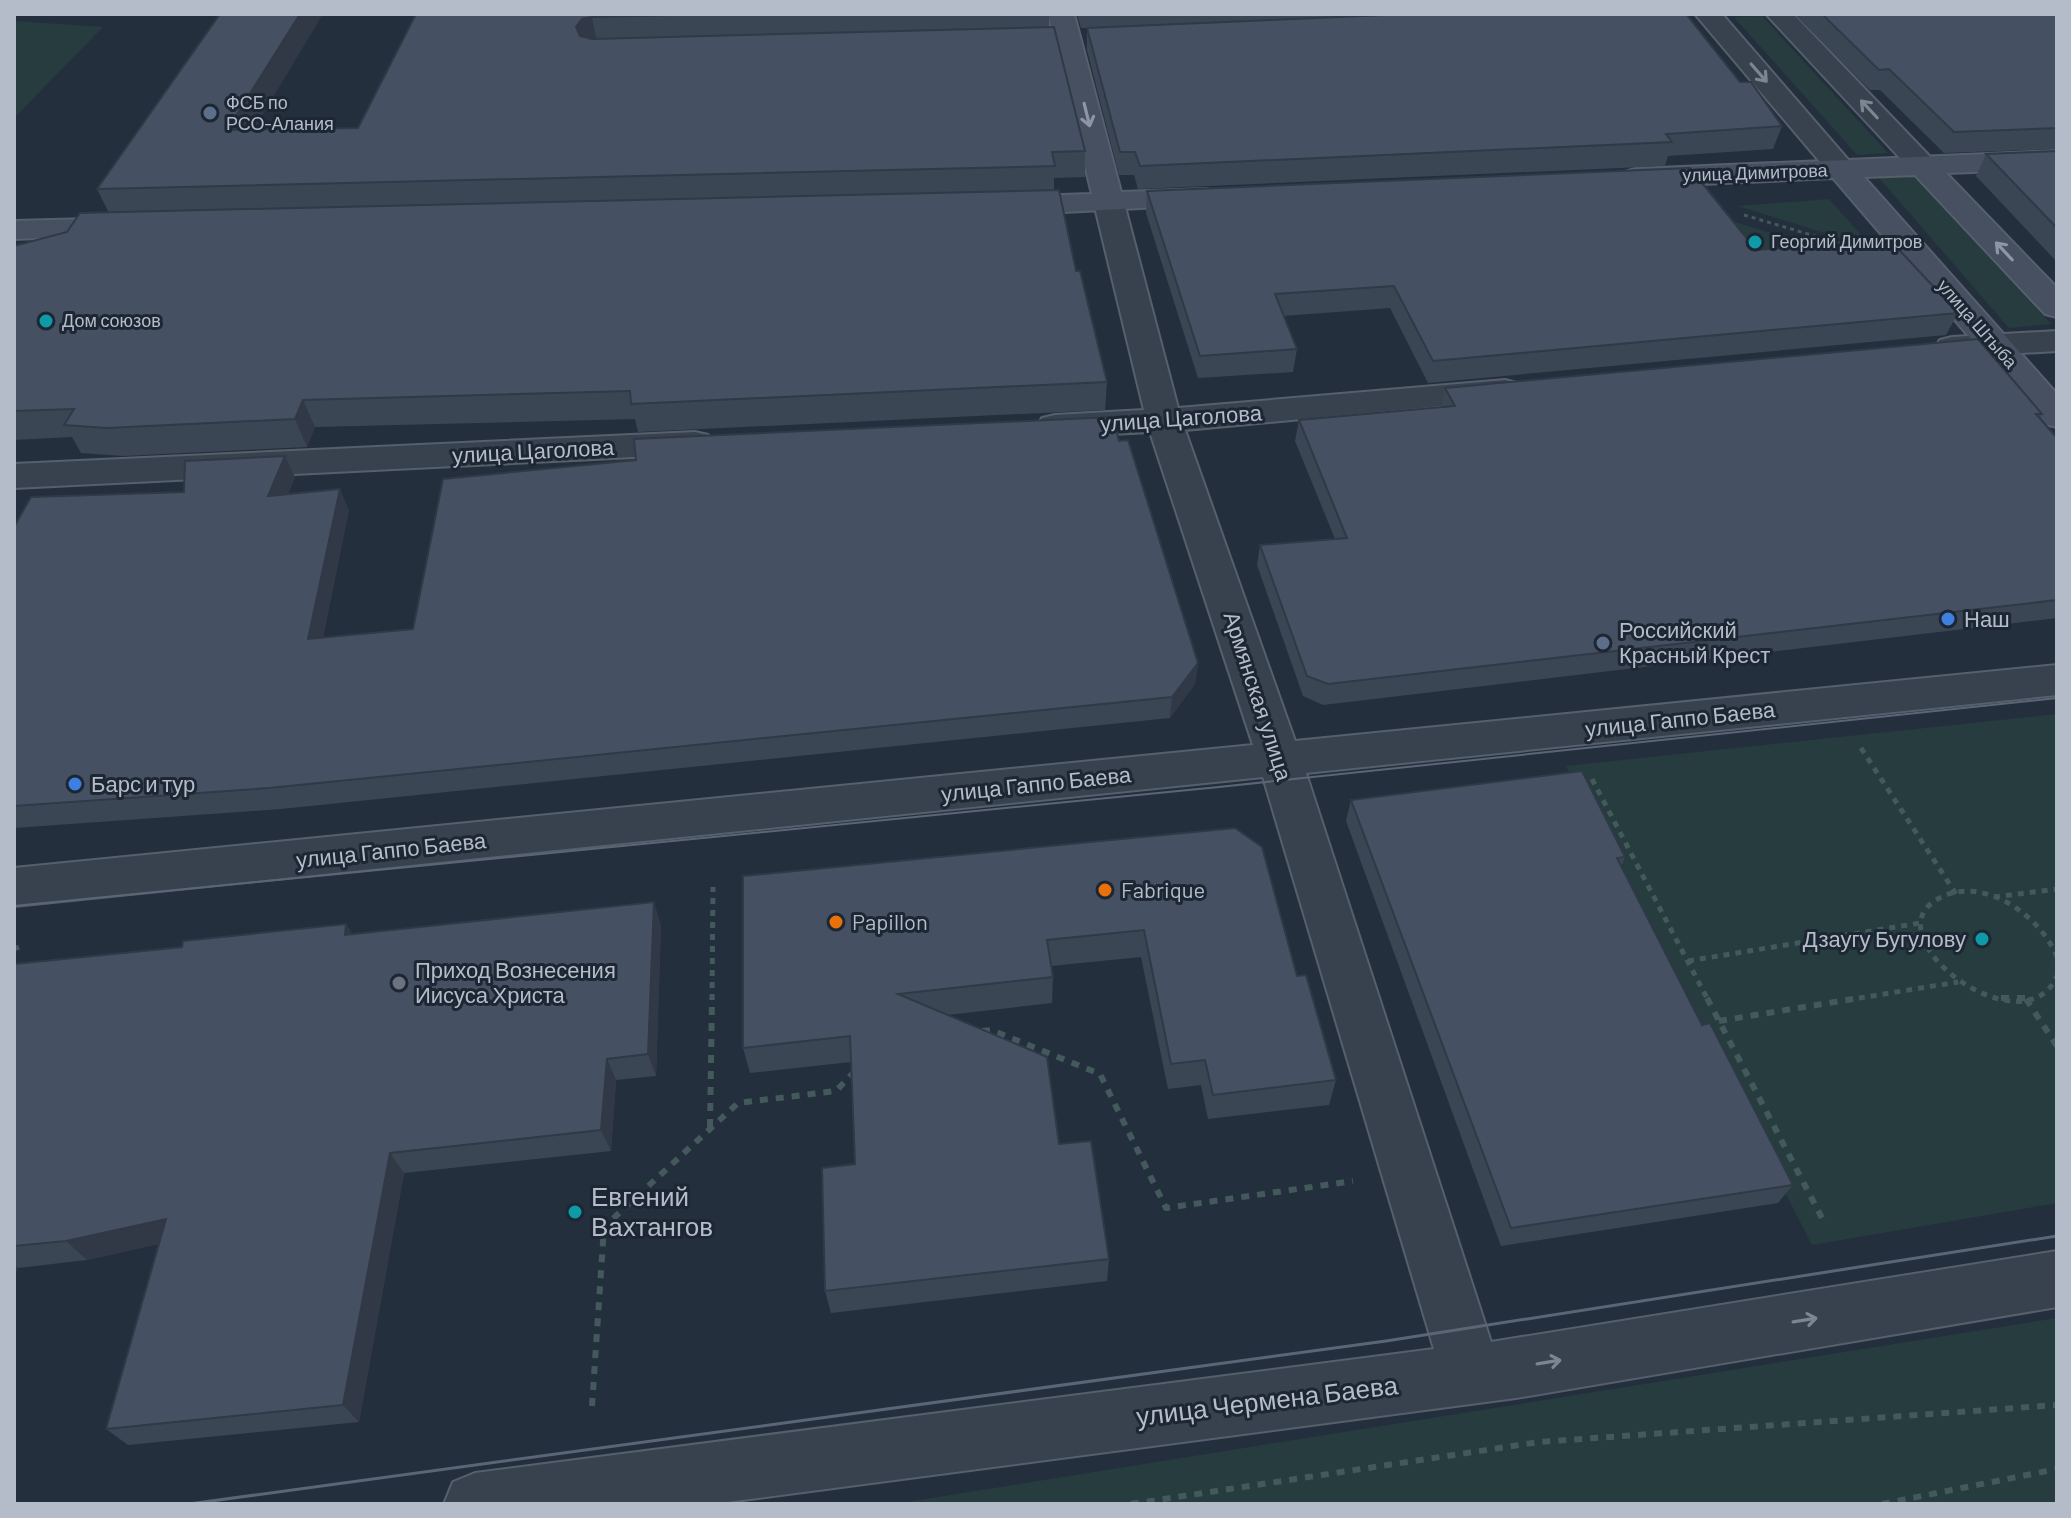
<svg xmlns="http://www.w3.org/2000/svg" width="2071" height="1518" viewBox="0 0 2071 1518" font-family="Barlow,sans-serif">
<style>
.green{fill:#263c3f}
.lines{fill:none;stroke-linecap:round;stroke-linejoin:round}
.minor-casing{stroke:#565f6c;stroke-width:4}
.tertiary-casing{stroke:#565f6c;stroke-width:4}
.secondary-casing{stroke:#565f6c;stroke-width:4}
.path-far2{stroke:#44595c;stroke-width:3;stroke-dasharray:4 4;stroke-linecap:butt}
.path-far1{stroke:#44595c;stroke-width:5;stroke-dasharray:6 6;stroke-linecap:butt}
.path{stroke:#44595c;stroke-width:6;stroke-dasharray:8 8;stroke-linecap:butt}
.minor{fill:#38414e;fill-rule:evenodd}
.tertiary{fill:#38414e;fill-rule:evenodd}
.secondary{fill:#465061;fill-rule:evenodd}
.tram-far1{stroke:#5a6575;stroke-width:2}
.tram{stroke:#5a6575;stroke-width:3}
.wall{fill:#3b4654}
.shaded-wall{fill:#303945}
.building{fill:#455162;stroke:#303945;stroke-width:2}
.oneway{stroke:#7c8592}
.oneway2{stroke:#8e96a5}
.service-dot{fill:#5c6f8a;stroke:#1d2633;stroke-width:3}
.culture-dot{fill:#0f9aa8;stroke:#1d2633;stroke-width:3}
.shop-dot{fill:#3f7fe0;stroke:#1d2633;stroke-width:3}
.food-dot{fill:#e8710a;stroke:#1d2633;stroke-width:3}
.worship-dot{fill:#6b7280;stroke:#1d2633;stroke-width:3}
.labels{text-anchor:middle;stroke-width:6;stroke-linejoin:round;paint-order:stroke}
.far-poi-label{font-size:18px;fill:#b4bcc9;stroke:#1d2633;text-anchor:start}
.far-street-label{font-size:18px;fill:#b4bcc9;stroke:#1d2633}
.street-label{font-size:22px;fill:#b4bcc9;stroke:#1d2633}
.poi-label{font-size:22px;fill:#b4bcc9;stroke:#1d2633;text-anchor:start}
.near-poi-label{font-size:26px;fill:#b4bcc9;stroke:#1d2633;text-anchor:start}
.near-street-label{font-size:26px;fill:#b4bcc9;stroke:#1d2633}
</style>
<rect width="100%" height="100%" fill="#242f3e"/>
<!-- green -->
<path class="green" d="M1762 16 1888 153 1857 155 1734 17Z
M14 21 103 27 14 118Z
M1908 170 2051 324 2009 328 1874 172Z
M1829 199 1873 248 1738 206Z
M1705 213 1864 261 1750 269Z
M2057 714V1203L1812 1245 1566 766Z
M2057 1318V1504H894Z"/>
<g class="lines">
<!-- minor casing -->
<g class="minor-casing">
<path id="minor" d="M1695 14H1722L1851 163 1856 169 1851 175 1841 178 1831 175Z
M1109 194 1120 197 1124 203 1178 408 1505 380 1517 383 1522 390 1517 397 1505 400 1185 430 1295 741 2057 665V695L1306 773 1491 1342 2057 1251V1307L1516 1398 712 1504H444L453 1482 475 1473 1434 1349 1263 777 14 906V868L1253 745 1150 432 1055 437 1042 434 1037 426 1042 418 1055 415 1144 410 1094 203 1098 197Z
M2057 331V351L1952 357 1940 354 1935 347 1940 340 1952 337Z
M695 432 708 435 713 443 708 451 695 454 14 488V464Z"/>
</g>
<!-- tertiary casing -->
<g class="tertiary-casing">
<path id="tertiary" d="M1766 14H1793L1933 160 1938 166 1933 172 1923 175 1913 172Z"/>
</g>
<!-- secondary casing -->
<g class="secondary-casing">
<path id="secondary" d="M1048 14H1074L1121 192 1207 189 1218 192 1222 198 1218 204 1004 215 993 212 989 206 993 200 1004 197 1092 194Z
M2057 151V169L1946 173 2057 288V317L2045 314 1915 175 1864 177 2057 394V427L2044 424 1833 178 1635 187 1625 184 1620 178 1625 172 1635 169Z
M128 218 139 220 143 227 139 234 14 239V221Z"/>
</g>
<!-- path-far2 -->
<path class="path-far2" d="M1744 215 1845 245"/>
<!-- path-far1 -->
<path class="path-far1" d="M1861 748 1956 894
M1592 779 1708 1000
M1994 897 2057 889
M14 949 19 947
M2057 957C2041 915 1978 870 1933 902 1877 943 2025 1050 2057 976
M1688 961 1920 923
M712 1000 713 887
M1847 1000 1958 982"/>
<!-- path -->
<path class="path" d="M1707 998 1822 1218
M2001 998H2030
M2026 999 2057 1046
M1719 1021 1859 998
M982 1031 991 1030 1100 1074 1166 1208 1353 1181
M710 1127 712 998
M592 1406 604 1227 738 1103 836 1091 854 1072
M1131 1504 1539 1442 2057 1405
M1882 1504 2057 1469"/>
<!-- minor -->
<use href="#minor" class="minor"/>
<!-- tertiary -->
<use href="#tertiary" class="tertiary"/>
<!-- secondary -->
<use href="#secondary" class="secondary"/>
<!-- tram-far1 -->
<path class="tram-far1" d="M14 906 1219 787 2057 698"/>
<!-- tram -->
<path class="tram" d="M189 1504 1386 1341 2057 1236"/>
</g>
<!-- wall -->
<path class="wall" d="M416 14H1049V27L1085 151V177L1054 178V190L1107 382 1105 410 638 432 635 419 315 427 307 447 123 456 81 453 72 437 14 440V246L67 232 109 213 97 189 253 130 358 128Z
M1077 14H1686L1740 82 1782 126 1773 149 1668 156 1665 166 1138 189 1134 175H1119L1087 50V28H1081Z
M1794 14H2057V149L1944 153 1880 90H1870Z
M2057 151V262L1976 176 1986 154Z
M1147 191 1756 250 1958 313 1946 335 1428 383 1390 308 1283 316 1297 349 1293 372 1198 378 1146 213Z
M1445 388 2042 414 2040 418 2057 438V618L1323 705 1303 696 1257 565 1260 545 1335 539 1295 441 1299 420 1441 408Z
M1119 441 1198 663 1195 684 1170 718 281 809 14 828V527L184 492 285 456 295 477 288 494 349 510 323 637 413 629Z
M1351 800 1625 857 1621 867 1702 1025 1793 1185 1778 1203 1501 1246 1346 821Z
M1235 828 1297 976 1336 1080 1329 1105 1208 1119 1201 1085 1168 1089 1141 957 1051 966 1053 977 1052 1003 947 1015 1059 1144 1109 1259 1107 1281 831 1313 825 1291 855 1164 851 1062 750 1073 743 1048Z
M346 924 352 934 661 925 656 1076 616 1080 611 1151 404 1173 359 1422 128 1445 106 1429 158 1244 87 1260 18 1268 14 1276V964L182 947Z"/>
<!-- shaded-wall -->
<path class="shaded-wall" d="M300 14H323L238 156 227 130Z
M592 17 597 42 582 51 576 27 582 19Z
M303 400 315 427 307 447 295 419Z
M285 456 295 477 279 517 268 496Z
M340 489 349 510 318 660 308 639Z
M1198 663 1195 684 1170 718 1172 697Z
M654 902 661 925 656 1076 648 1054Z
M346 924 360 947 345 935Z
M607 1059 616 1080 611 1151 601 1130Z
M390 1153 404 1173 359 1422 343 1405Z
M166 1219 185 1238 87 1260 66 1241Z
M14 1264 18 1268 14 1276Z"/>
<!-- building -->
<path class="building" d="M220 14H300L227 130 358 128 416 14H714L592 17 582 19 576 27 580 36 592 39 1054 27 1085 151 1052 152 1055 166 97 189Z
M1407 14H1686L1740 82H1751L1782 126 1666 134 1672 142 1140 166 1135 152H1120L1087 28Z
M1822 14H2057V128L1954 132 1889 69 1879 70Z
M2057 151V228L1986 154Z
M1690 168 1756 250 1890 240 1958 313 1433 361 1394 286 1275 294 1297 349 1200 356 1147 191Z
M1059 190 1076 271H1080L1107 382 631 404 630 391 303 400 295 419 107 428 64 425 74 409 14 411V246L67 232 80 213Z
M1978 339 2042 414H2036L2057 438V600L1328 684 1307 676 1260 545 1347 538 1299 420 1455 406 1445 388Z
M1113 417 1119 441 1128 440 1198 663 1172 697 269 788 14 806V527L31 497 184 492 185 461 285 456 268 496 340 489 308 639 413 629 443 479 636 460 634 439Z
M1582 771 1625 857 1617 858 1702 1025 1710 1023 1793 1185 1511 1228 1351 800Z
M1235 828 1262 847 1297 976 1306 975 1336 1080 1213 1095 1205 1060 1171 1064 1144 930 1047 940 1053 977 898 994 1047 1057 1059 1144 1091 1141 1109 1259 825 1291 822 1168 855 1164 850 1036 743 1048V876Z
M654 902 648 1054 607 1059 601 1130 390 1153 343 1405 106 1429 166 1219 66 1241 14 1246V964L182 947 183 941 346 924 345 935Z"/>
<!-- one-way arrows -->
<defs><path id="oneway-shaft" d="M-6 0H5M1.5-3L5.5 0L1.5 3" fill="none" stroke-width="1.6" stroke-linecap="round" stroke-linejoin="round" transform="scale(2)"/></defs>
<g class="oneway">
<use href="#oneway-shaft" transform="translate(1759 73) rotate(49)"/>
<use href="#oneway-shaft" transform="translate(1869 109) rotate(-133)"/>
<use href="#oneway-shaft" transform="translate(1805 1320) rotate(-9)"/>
<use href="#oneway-shaft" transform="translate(1549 1362) rotate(-9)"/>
</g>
<g class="oneway2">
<use href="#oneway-shaft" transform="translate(1087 115) rotate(76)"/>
<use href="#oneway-shaft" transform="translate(2004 251) rotate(-133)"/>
</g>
<!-- markers -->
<g class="service-dot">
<circle cx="210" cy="113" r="8"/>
<circle cx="1603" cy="643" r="8"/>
</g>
<g class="culture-dot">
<circle cx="1755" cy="242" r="8"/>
<circle cx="46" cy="321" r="8"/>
<circle cx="1982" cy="939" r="8"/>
<circle cx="575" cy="1212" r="8"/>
</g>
<g class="shop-dot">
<circle cx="1948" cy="619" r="8"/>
<circle cx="75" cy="784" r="8"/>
</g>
<g class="food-dot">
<circle cx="1105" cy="890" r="8"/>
<circle cx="836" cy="922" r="8"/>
</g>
<circle class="worship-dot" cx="399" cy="983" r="8"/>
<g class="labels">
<!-- far-poi labels -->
<g class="far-poi-label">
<text x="226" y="109">ФСБ по<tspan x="226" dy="21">РСО-Алания</tspan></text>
<text x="1771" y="248">Георгий Димитров</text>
<text x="62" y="327">Дом союзов</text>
</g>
<!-- far-street labels -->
<g class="far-street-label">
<text transform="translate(1755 173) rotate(-2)" y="6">улица Димитрова</text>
<text transform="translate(1977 324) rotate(49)" y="6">улица Штыба</text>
</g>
<!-- street labels -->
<g class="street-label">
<text transform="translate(1181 418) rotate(-4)" y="8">улица Цаголова</text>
<text transform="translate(533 451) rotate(-3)" y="8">улица Цаголова</text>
<text transform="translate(1258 696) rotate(72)" y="8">Армянская улица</text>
<text transform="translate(1680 719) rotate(-6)" y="8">улица Гаппо Баева</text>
<text transform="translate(1036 784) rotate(-6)" y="8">улица Гаппо Баева</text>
<text transform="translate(391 850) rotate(-6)" y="8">улица Гаппо Баева</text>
</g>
<!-- poi labels -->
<g class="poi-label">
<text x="1964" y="627">Наш</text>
<text x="1619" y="638">Российский<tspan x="1619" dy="25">Красный Крест</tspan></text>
<text x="91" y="792">Барс и тур</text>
<text x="1121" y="898">Fabrique</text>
<text x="852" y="930">Papillon</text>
<text x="1966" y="947" text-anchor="end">Дзаугу Бугулову</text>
<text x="415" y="978">Приход Вознесения<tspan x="415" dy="25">Иисуса Христа</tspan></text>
</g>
<!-- near-poi labels -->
<g class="near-poi-label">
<text x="591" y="1206">Евгений<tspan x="591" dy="30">Вахтангов</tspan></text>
</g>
<!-- near-street labels -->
<g class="near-street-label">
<text transform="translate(1267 1401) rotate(-7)" y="9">улица Чермена Баева</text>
</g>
</g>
<!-- border -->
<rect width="2071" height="1518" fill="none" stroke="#b4bcc9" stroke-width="32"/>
</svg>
